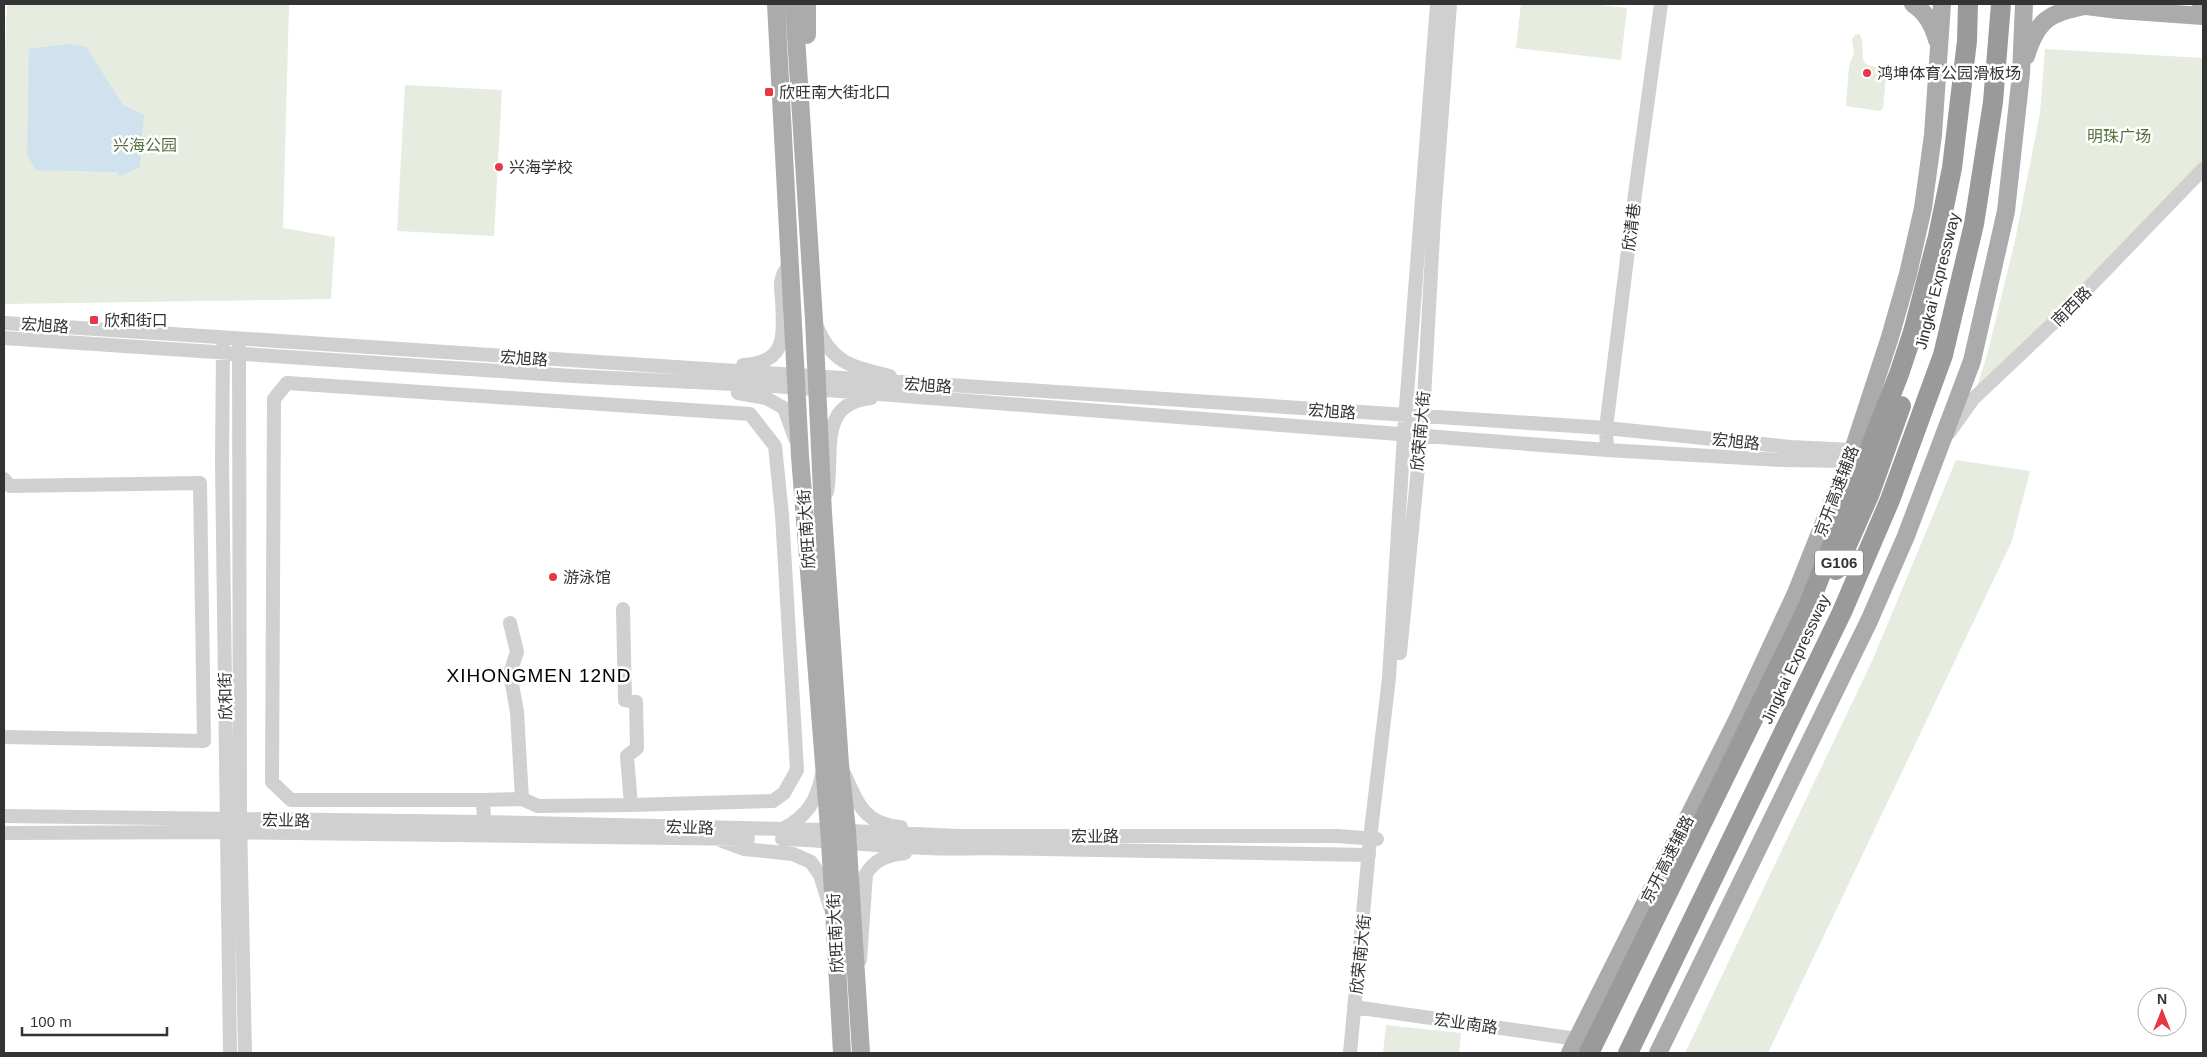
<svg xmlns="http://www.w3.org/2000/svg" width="2207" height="1057" viewBox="0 0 2207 1057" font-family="Helvetica,'Noto Sans SC',sans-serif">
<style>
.green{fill:#e6ecdf}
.water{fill:#cfe2ee}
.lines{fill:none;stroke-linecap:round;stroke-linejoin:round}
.minor{stroke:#d0d0d0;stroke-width:14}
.major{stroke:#ababab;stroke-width:18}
.highway{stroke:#9a9a9a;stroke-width:20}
.poi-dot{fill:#e63946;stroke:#fff;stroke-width:2}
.labels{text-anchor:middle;stroke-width:5;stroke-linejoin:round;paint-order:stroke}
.shield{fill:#fff;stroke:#707070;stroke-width:1}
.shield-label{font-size:15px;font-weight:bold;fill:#333}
.poi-label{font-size:16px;fill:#333;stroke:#fff;text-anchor:start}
.park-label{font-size:16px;fill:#56703f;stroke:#fff}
.street-label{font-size:16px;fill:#333;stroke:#fff}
.quarter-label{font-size:19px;letter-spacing:1px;fill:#000;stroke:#fff}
</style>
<rect width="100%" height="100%" fill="#fff"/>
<!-- green -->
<path class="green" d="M7 4H289L283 228 335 237 331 299 4 304V74Z
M1521 4H1592L1627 8 1621 60 1516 48Z
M1859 34C1866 42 1859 59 1866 64 1870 67 1880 67 1885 69L1886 77 1883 108 1880 111 1846 106 1849 66 1854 53 1852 39 1855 35Z
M2045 49 2203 58V168L1975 393 1988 351 2015 241 2040 113Z
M405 85 502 90 494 236 397 231Z
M1956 460 2030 471 2012 541 1768 1053H1685L1873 659Z
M1386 1025 1461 1033 1459 1053H1383Z"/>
<!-- water -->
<path class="water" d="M67 44 86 47 123 105 144 115 140 167 120 176 117 172 36 170 27 155 29 49Z"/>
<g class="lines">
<!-- minor -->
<path class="minor" d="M4 323 1606 428 1791 447 1853 450
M817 327C832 364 854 367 890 376
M4 338 572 376 774 386 1607 450 1781 460 1848 461
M223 347 222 462 230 1053
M239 347 240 819 245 1053
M743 365C789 363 783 333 782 298 781 292 780 284 782 278 783 274 786 269 789 265
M738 393 766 398 784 408 795 438
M1949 433 1973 399 2066 311 2203 169
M1607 450 1606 428 1635 194 1661 4
M4 479 10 486 200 483 204 741 4 737
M827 492C834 454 817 403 871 398
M1400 653 1423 416 1434 218 1450 4
M845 775C857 803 865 825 901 827
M522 799 538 806 631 805 627 756 637 748 636 702 625 700 623 609
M483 800H291L272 782 274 399 287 383 750 414 775 446 782 515 797 770 784 793 773 801 631 805
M4 816 484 822 829 830 958 836H1337L1377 839
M484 822 483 800 522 799 517 712 510 673 517 652 510 623
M783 829C807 816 817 801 822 774
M4 833 226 832 748 839
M782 839C850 841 915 851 983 848L1369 855
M722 841 744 849 793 854 811 862 820 875 830 907
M860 960 866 874C875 859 888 855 905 853
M1354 1007 1577 1039
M1350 1053 1370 839 1389 678 1404 434 1437 4"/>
<!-- major -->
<path class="major" d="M776 4 800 456 830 841 842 1053
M794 4 814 320 823 513 840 764 847 831 861 1053
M1913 4C1926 12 1933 25 1937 40
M2071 4 2118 10 2203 16
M2201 4H2203
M807 35V4
M2026 56C2037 20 2049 13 2085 6
M1570 1053 1738 718 1796 593 1853 450 1890 337 1908 274 1923 208 1933 135 1942 4
M1658 1053 1869 621 1906 536 1972 361 2006 211 2021 74 2024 4"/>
<!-- highway -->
<path class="highway" d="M1836 570 1870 493 1901 406
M1589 1053 1808 607 1899 374 1913 332 1938 236 1952 168 1967 41 1968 4
M1628 1053 1842 612 1890 500 1943 355 1974 224 1993 102 2001 4"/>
</g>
<!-- markers -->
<g class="poi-dot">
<circle cx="1867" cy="73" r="5"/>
<rect x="764" y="87" width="10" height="10" rx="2.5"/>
<circle cx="499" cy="167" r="5"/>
<rect x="89" y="315" width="10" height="10" rx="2.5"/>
<circle cx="553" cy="577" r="5"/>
</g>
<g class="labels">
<!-- shield labels -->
<rect class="shield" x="1815" y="550.5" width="48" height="25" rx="4"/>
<g class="shield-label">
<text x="1839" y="568">G106</text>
</g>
<!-- poi labels -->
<g class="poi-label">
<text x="1877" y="79">鸿坤体育公园滑板场</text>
<text x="779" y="98">欣旺南大街北口</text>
<text x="509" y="173">兴海学校</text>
<text x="104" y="326">欣和街口</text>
<text x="563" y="583">游泳馆</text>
</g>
<!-- park labels -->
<g class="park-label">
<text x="2119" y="142">明珠广场</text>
<text x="145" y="151">兴海公园</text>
</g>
<!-- street labels -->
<g class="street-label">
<text transform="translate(1631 227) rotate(-83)" y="6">欣清巷</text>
<text transform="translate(1937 281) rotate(-76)" y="6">Jingkai Expressway</text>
<text transform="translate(2071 306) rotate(-45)" y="6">南西路</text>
<text transform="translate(45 325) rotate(4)" y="6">宏旭路</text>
<text transform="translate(524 358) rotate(4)" y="6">宏旭路</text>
<text transform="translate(928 385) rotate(4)" y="6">宏旭路</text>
<text transform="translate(1332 411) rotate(4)" y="6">宏旭路</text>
<text transform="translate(1420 431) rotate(-85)" y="6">欣荣南大街</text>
<text transform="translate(1736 441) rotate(6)" y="6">宏旭路</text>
<text transform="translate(1836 491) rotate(-69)" y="6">京开高速辅路</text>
<text transform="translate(806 529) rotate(-94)" y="6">欣旺南大街</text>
<text transform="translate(1795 659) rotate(-65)" y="6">Jingkai Expressway</text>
<text transform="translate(225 696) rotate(-91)" y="6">欣和街</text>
<text transform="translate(286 820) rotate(1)" y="6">宏业路</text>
<text transform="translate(690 827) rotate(2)" y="6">宏业路</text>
<text x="1095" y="842">宏业路</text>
<text transform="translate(1667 859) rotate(-63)" y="6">京开高速辅路</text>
<text transform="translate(835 933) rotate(-93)" y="6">欣旺南大街</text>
<text transform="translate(1360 954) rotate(-84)" y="6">欣荣南大街</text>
<text transform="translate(1466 1023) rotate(8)" y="6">宏业南路</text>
</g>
<!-- quarter labels -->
<g class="quarter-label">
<text x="539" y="682">XIHONGMEN 12ND</text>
</g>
</g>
<!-- border -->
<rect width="2207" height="1057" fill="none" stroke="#333333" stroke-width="10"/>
<!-- north arrow -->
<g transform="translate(2162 1012)"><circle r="24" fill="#ffffff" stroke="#adadad"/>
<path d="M0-4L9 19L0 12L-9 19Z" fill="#e63946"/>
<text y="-8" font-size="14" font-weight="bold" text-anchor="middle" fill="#333333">N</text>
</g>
<!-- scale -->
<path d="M22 1027v8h145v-8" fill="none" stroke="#333333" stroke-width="2.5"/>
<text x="30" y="1027" font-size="15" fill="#333333" stroke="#ffffff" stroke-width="4" paint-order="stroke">100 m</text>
</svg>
